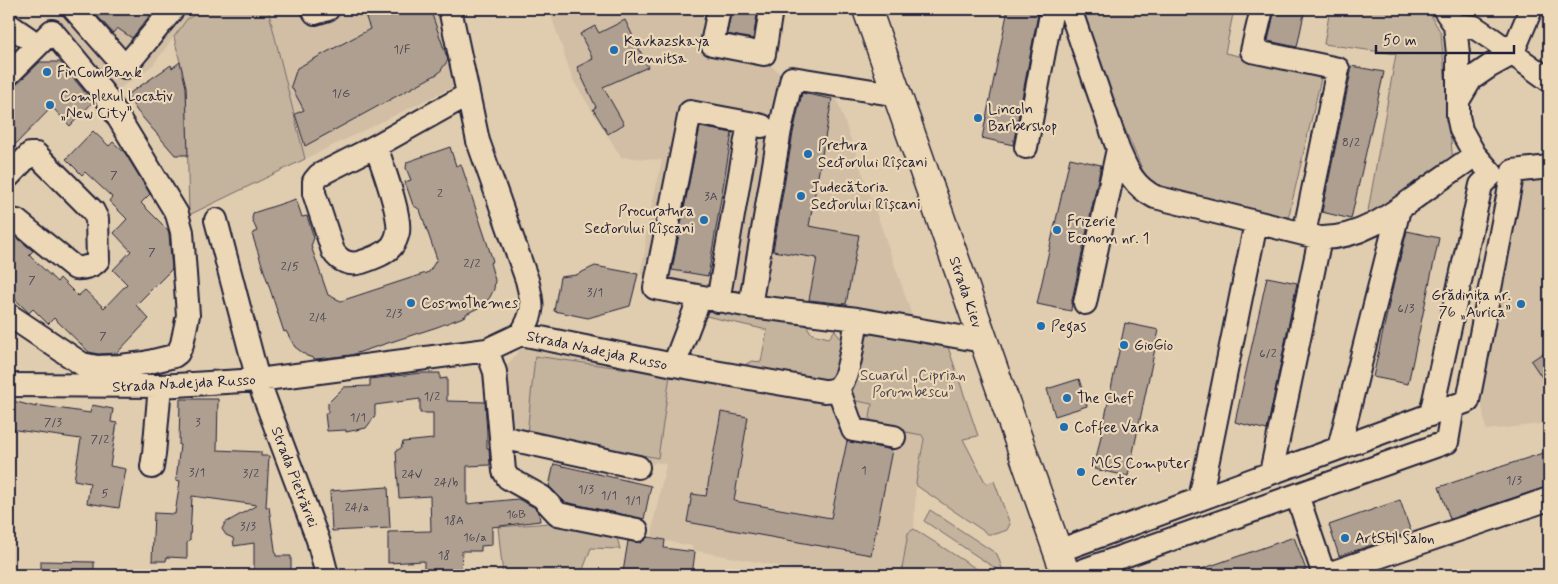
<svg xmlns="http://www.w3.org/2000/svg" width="1558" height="584" viewBox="0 0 1558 584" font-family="Mynerve,sans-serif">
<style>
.built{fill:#d1bea5}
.green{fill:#c4b39d;stroke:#736a6c}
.building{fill:#ae9f90;stroke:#22223b}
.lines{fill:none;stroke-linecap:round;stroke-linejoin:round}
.minor-casing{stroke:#22223b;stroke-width:26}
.major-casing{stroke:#22223b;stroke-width:31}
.minor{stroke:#ecd7b6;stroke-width:22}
.major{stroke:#ecd7b6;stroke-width:28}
.poi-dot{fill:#1f6fb2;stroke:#ecd7b6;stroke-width:2}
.labels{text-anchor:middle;stroke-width:4.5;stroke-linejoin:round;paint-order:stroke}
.number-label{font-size:12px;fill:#454150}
.poi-label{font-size:15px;fill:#22223b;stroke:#ecd7b6;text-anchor:start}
.street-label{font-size:15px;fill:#22223b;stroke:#ecd7b6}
.park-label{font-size:15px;fill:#4a4654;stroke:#ecd7b6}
</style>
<rect width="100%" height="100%" fill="#e0ccae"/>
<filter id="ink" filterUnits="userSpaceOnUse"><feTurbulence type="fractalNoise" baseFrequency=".02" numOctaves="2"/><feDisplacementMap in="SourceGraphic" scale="10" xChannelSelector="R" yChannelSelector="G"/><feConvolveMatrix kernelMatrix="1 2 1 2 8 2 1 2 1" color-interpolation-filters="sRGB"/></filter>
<g filter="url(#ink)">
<!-- built -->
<path class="built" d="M63 9H206L187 19 153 65 109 96 55 19Z
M268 9H444L457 85 305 159Z
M549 9H712L704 54 771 66 795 85 834 91 915 324 802 305 640 274 645 251 646 232 662 160 621 157 573 80Z
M1549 173V423L1486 430 1480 392 1520 179Z
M528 346 873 404 923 437 916 482 914 529 908 533 901 575H829L692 550V546L652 538 654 520 666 464 655 462 654 464 528 437 512 430 507 373 508 364 520 350Z"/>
<!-- green -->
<path class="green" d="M206 9H268L305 159 189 215 186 87 174 37 187 19Z
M1079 9H1234L1225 53 1322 74 1288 219 1153 194 1101 74Z
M1330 9H1427L1441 33 1453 162 1366 222 1396 54 1324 44Z
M704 306 804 322 812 334 829 338 835 330 846 347 839 382 745 368 746 364 752 361 761 362 767 330 706 316 703 314Z
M864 331 947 344 978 436 963 439 986 484 994 481 1010 524 1007 530 996 534H988L917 486 916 482 924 439 922 435 869 425 872 404 852 400 849 390Z
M535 356 670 375 658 458 527 434Z
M930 510 997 554 1004 574 924 521Z
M551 519 616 533 620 549 591 548 581 575H503L498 527 550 523Z
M914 529 986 575H901L908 533Z"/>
<!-- building -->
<path class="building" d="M91 9H155L132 38 117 28 113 33Z
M363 9H430L448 60 439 73 305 146 295 114 304 110 291 86 297 68 370 29Z
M732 9H758L753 39 727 34Z
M1008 9H1039L1013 145 982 138Z
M1275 9H1305L1297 47 1268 41Z
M625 20 648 67 603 87 624 124 608 134 593 109 596 107 577 67 593 59 580 34 595 26 599 33Z
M40 62H60L93 102 70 126 52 107 9 151V87L13 86 18 83Z
M180 62 186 87 188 155H175L137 111 127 95 171 65 172 68Z
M1351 66 1384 72 1351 219 1322 212 1351 72Z
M802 93 832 99 809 226 859 235 846 304 809 300 817 258 773 251 793 133Z
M700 127 732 133 708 276 672 270Z
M93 131 109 146 113 142 125 153 150 194 141 203 168 230 169 234 172 269 136 305 149 319 117 353 98 354 89 352 54 318 48 324 33 309 29 313 9 293V242L15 236 33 251 29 255 57 282 60 278 78 296 85 290 104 308 127 284 113 270 131 251 114 233 127 219 109 201 112 197 85 172 82 175 66 159Z
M450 147 456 166 461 164 493 261 490 263 495 280 494 289 490 297 484 305 466 314V316L437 327 351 355 316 359 307 356 295 347 286 331 284 332 252 234 257 231 252 219 253 213 296 199 302 217 307 216 314 238 311 246 328 295 341 301 350 298 429 272 437 259 420 210 413 205 405 182 411 180 406 168 407 162Z
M1070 158 1101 165 1072 300 1071 311 1037 304Z
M1407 231 1439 238 1408 384 1373 377 1393 286Z
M595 266 638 274 630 306 588 318 554 311 560 277 576 275Z
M1267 277 1297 283 1267 430 1235 422Z
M1125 323 1159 330 1128 476 1094 469Z
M1549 349V388L1531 361Z
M421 373H440V379L447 378V401L485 402 487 433V448H489L490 465 467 466V504L518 499 534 507 539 513 540 521 492 527V545L481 546V551H462L461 575H424V561L388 563V532L431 531 430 496 399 498 396 451 401 448 403 442 433 439V413H420V399L375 405V416L366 428 346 432V430L327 431 325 413H328V403L344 387 370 386V379Z
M1079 379 1087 406 1055 416 1047 389Z
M180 399H218L217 450 261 452V456H269L266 507H269L276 556H291V575H254V543L234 546 233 538 226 535 222 529 225 523 257 505 192 496 190 540 187 543V558L167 557 166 561H152L154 513 175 514 180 481 176 480 180 445H179Z
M9 400 36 407V405L90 413 92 405 113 409 111 422 117 423 110 466 126 469 119 508 87 503 90 483 74 480 81 439 9 429Z
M721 412 748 417 734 501 831 518 847 441 892 450 871 555 687 522 692 494 706 496Z
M1549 451V486L1450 519 1439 487Z
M554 464 651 486 644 519 565 502 549 486Z
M388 487 390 528 332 531 330 491Z
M1400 500 1411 532 1339 556 1329 525Z
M648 537 665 540 664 548 695 552 692 575H634V573L623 572 628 541 641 543Z
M1294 537 1306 570 1290 575H1191L1190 573Z
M41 561 94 562V575H41Z"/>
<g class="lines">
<!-- minor casing -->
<g class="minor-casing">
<path id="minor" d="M74 9 125 67 173 9
M313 9 315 13 328 9
M450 9 478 141 527 280C533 304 535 312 521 334
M719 9 712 44 764 54 771 9
M1070 9 1118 149C1127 170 1133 186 1155 197L1320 238C1359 239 1391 215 1421 193 1439 180 1457 168 1475 155
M1262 9 1252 51 1338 69 1304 234
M9 25 38 45
M1455 25 1474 27 1492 39 1549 80
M9 74 52 31 104 94 177 214 182 232 188 315 182 344 178 353 174 356 145 363 120 366 97 367 82 364 9 315
M898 95 792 78 780 130 750 306 857 319 983 341
M1459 99 1471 79 1490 66 1512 54 1531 9
M749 123 690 112 655 288 750 306
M376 146C382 166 401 213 398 232 397 237 395 242 392 246 384 255 373 258 362 262 350 266 339 261 333 251L314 193V181L319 175 376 146 467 95
M1026 147 1052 9
M9 176 30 154H36L93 211 97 219 98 260C94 266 82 269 75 268L17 221 9 220
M216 220 258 380 318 540 327 575
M718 301 749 123 762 126
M1085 303 1118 149
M487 350 495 372 501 437 638 467
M674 365 700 297
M9 385 160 386 258 380 487 350 521 334 674 365 824 391C831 391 837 390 841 384 850 373 854 334 857 319
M838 388 853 430 894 437
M1431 414 1481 185 1492 174 1475 155 1461 130 1458 116V54L1455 25 1444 9
M501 437 504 471 508 478 542 497 558 514 637 530
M1339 448 1399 209
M152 467 154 454 160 386
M1271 473 1320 238
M1297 495 1324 575
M1200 499 1256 223
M1058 551 1468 401 1513 171 1549 167
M1070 575 1447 442 1453 406
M1325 575 1549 499"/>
</g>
<!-- major casing -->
<g class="major-casing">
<path id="major" d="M867 9 1066 575"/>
</g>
<!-- minor -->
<use href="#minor" class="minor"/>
<!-- major -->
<use href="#major" class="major"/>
</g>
</g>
<!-- markers -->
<g class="poi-dot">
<circle cx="614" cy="50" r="5"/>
<circle cx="47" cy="72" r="5"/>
<circle cx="50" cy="105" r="5"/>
<circle cx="978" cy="118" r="5"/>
<circle cx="808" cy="154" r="5"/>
<circle cx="801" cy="196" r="5"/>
<circle cx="704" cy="220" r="5"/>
<circle cx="1057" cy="230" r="5"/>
<circle cx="411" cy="303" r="5"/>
<circle cx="1521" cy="304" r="5"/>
<circle cx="1041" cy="326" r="5"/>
<circle cx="1124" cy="345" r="5"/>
<circle cx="1067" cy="398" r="5"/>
<circle cx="1064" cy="427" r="5"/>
<circle cx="1081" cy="472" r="5"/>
<circle cx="1345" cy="538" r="5"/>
</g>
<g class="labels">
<!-- number labels -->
<g class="number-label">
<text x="402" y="53">1/F</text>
<text x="341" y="97">1/G</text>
<text x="1351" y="146">8/2</text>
<text x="114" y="179">7</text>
<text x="440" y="197">2</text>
<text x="711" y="200">3A</text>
<text x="152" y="256">7</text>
<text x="472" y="267">2/2</text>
<text x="290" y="270">2/5</text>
<text x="32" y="284">7</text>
<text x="595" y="296">3/1</text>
<text x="1406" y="312">6/3</text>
<text x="394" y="317">2/3</text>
<text x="318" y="321">2/4</text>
<text x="103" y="340">7</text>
<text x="1268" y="357">6/2</text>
<text x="432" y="400">1/2</text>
<text x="358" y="421">1/1</text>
<text x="53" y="426">7/3</text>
<text x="198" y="426">3</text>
<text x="100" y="443">7/2</text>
<text x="864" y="474">1</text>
<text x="197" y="476">3/1</text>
<text x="251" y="477">3/2</text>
<text x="412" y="478">24V</text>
<text x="1514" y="484">1/3</text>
<text x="446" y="486">24/b</text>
<text x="586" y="493">1/3</text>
<text x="105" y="497">5</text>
<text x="609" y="499">1/1</text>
<text x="633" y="504">1/1</text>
<text x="357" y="511">24/a</text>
<text x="516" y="518">16B</text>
<text x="454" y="524">18A</text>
<text x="248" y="530">3/3</text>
<text x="475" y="541">16/a</text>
<text x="444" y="559">18</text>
</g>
<!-- poi labels -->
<g class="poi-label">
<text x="624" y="46">Kavkazskaya<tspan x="624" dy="17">Plennitsa</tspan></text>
<text x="57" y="77">FinComBank</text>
<text x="60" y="101">Complexul Locativ<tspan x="60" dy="17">„New City”</tspan></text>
<text x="988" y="114">Lincoln<tspan x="988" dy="17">Barbershop</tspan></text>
<text x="818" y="150">Pretura<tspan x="818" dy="17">Sectorului Rîșcani</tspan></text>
<text x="811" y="192">Judecătoria<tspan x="811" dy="17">Sectorului Rîșcani</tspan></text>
<text x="694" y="216" text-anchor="end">Procuratura<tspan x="694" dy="17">Sectorului Rîșcani</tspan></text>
<text x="1067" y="226">Frizerie<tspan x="1067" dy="17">Econom nr. 1</tspan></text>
<text x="1511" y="300" text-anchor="end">Grădinița nr.<tspan x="1511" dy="17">76 „Aurica”</tspan></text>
<text x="421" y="308">CosmoThemes</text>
<text x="1051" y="331">Pegas</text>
<text x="1134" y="350">GioGio</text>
<text x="1077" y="403">The Chef</text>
<text x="1074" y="432">Coffee Varka</text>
<text x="1091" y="468">MCS Computer<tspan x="1091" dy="17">Center</tspan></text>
<text x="1355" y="543">ArtStil Salon</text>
</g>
<!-- street labels -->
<g class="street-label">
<text transform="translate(966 292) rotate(71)" y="5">Strada Kiev</text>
<text transform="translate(597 350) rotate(12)" y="5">Strada Nadejda Russo</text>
<text transform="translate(184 383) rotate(-3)" y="5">Strada Nadejda Russo</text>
<text transform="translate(295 477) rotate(69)" y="5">Strada Pietrăriei</text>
</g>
<!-- park labels -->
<g class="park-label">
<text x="913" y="380">Scuarul „Ciprian<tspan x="913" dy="17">Porumbescu”</tspan></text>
</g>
</g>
<!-- margin -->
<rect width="1558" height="584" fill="none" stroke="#ecd7b6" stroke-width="30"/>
<rect x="15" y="15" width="1528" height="554" fill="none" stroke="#22223b" stroke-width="2" filter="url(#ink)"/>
<!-- scale -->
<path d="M1376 45v8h138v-8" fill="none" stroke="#22223b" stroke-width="2.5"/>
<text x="1383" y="45" font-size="15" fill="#22223b" stroke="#ecd7b6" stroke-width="4" paint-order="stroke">50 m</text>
</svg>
